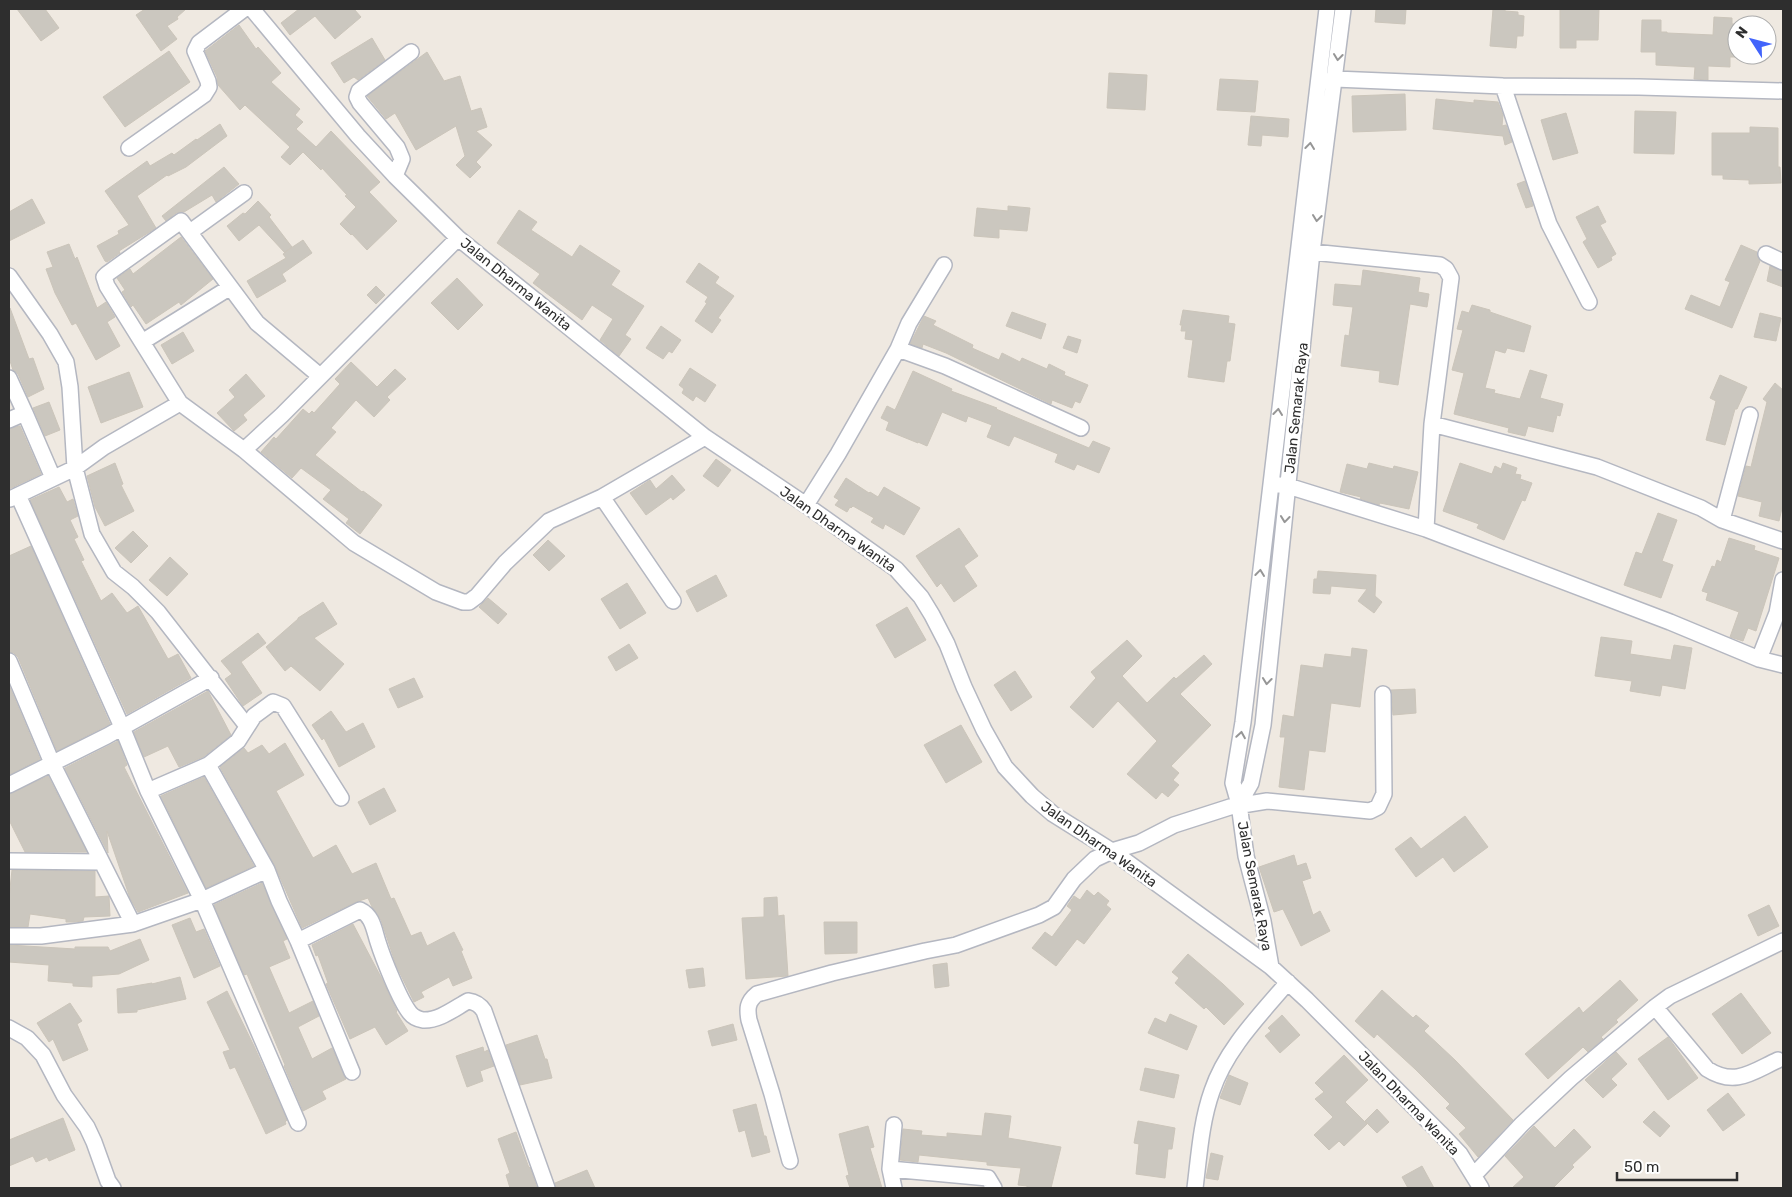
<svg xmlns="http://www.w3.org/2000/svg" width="1792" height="1197" viewBox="0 0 1792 1197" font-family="Rubik,sans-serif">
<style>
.building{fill:#cbc7bf;stroke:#cbc5ba}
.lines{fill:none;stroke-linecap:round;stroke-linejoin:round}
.minor-casing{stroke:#b4b7c1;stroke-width:18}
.minor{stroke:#fff;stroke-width:15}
.oneway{stroke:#969696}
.labels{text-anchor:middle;stroke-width:5;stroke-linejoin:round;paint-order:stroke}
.street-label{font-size:14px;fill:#2e2e2e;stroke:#fff}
</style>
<rect width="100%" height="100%" fill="#efe9e1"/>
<!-- building -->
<path class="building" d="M17 9H45L59 28 41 41Z
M145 9H186L177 17 178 19 167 26 177 39 161 51 136 15Z
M299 9H354L361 17 335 39 315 16 290 35 281 23Z
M1376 9H1406L1405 24 1375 22Z
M1493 9H1505V11L1518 12V15L1524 16 1523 36H1517L1516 48 1490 46Z
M1560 9H1599L1598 40H1576V48H1560Z
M1714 17 1732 18V24H1737V57H1730V67L1708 66V80L1694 79 1695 67 1656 65V52H1641L1642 20H1661V32H1667V33L1713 35Z
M239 25 256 49 258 47 281 73 271 82 300 109 295 115 303 122 296 129 316 147 331 131 380 182 369 192 397 221 367 250 352 234 351 235 340 224 356 207 345 196 347 195 322 168 321 170 303 152 290 165 281 157 290 147 245 105 240 110 218 85 217 77 205 51Z
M372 38 385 60 358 80 354 77 344 83 331 63Z
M169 51 190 82 125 127 103 97Z
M427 52 444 81 460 76 471 111 481 108 487 127 476 131 492 145 476 162 481 167 470 178 456 165 465 156 456 126 416 150 395 113 386 119 367 96Z
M1109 73 1147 75 1145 110 1107 108Z
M1220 79 1258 81 1255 112 1217 110Z
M1405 94 1406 130 1353 132 1352 96Z
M1436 99 1474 103V100L1498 102 1503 115 1502 126 1506 125 1512 142 1505 145 1503 136 1433 129Z
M1635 111 1676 112 1674 154 1634 153Z
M1566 113 1578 153 1553 160 1541 120Z
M1251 116 1289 119 1288 137 1262 135 1261 146 1248 145Z
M220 124 227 136 186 167 168 176 167 175 137 196 156 228 119 251 120 253 107 262 105 261 97 246 119 234 118 231 129 225 105 191 147 161 150 166 172 153 174 155 196 139 197 140Z
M1750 127 1778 128V167H1780L1781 183 1749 184V180L1723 179V175H1712V133H1750Z
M224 167 239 184 216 202 212 195 184 212 176 213 166 221 162 216Z
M1525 181 1533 206 1526 208 1517 184Z
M32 199 45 223 9 241V212Z
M258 201 271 215 269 217 292 247 285 252 303 240 312 253 282 274 286 281 257 298 247 281 286 258 283 254 285 253 259 225 239 241 227 226 243 213 245 214Z
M1008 206 1030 208 1027 231 999 229V238L974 236 977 208 1008 211Z
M1598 206 1606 222 1600 225 1616 254 1611 257 1612 260 1598 268 1583 242 1587 239 1576 217Z
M519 210 537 222 531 230 572 257 580 245 620 271 611 285 644 306 625 335 631 339 619 356 600 340 613 319 592 305 582 320 533 283 540 274 497 243Z
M181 237 213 279 181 305 179 302 146 324 133 305 131 307 122 292 125 290 117 278 130 269 133 274Z
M69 244 75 259 77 257 97 308 106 302 115 317 107 322 120 346 96 360 76 323 72 325 55 293 46 269 53 267 47 252Z
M1741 245 1757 252V255L1760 261 1732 328 1685 309 1691 295 1720 307 1730 282 1725 280Z
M699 263 719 277 715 283 734 296 718 318 721 320 712 333 695 321 707 303 705 302 708 297 686 282Z
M1770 266 1783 271V287L1767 281Z
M1363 270 1420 278 1418 292 1429 294 1427 307 1410 304 1398 385 1379 382 1380 371 1341 366 1345 335 1349 336 1353 307 1333 305 1335 284 1361 286Z
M457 278 483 305 458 330 431 303Z
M376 286 385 295 376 304 367 295Z
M1472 305 1490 310V312L1531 326 1524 352 1507 348 1505 353 1495 350 1485 388 1495 390 1494 393 1520 399 1530 370 1547 375 1540 398 1563 404 1560 416 1557 415 1553 432 1528 426 1525 436 1508 432 1509 428 1454 414 1464 373 1452 370 1463 330 1457 329 1462 311 1469 313Z
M10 308 29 359 33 358 44 389 28 397 18 374 13 370 9 358Z
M1183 310 1229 316 1228 323 1235 324 1230 361H1227L1224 382 1188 377 1193 340 1185 339 1186 331H1181L1182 325H1180Z
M1012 312 1046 324 1041 339 1006 326Z
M1760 313 1781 318 1776 341 1754 337Z
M924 316 936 321 933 325 973 345 972 348 999 360 1002 353 1020 362 1022 358 1047 369 1049 364 1065 372 1064 375 1088 385 1080 403 1075 401 1072 408 1052 400 1051 404 946 353 923 344 922 348 910 344Z
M661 326 681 340 672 353 669 351 663 359 646 348Z
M183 332 194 351 172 364 161 345Z
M1068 336 1081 340 1077 353 1063 348Z
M351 362 377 387 395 369 406 379 387 397 390 400 374 417 356 400 331 428 336 432 315 455 362 492 363 491 382 505 360 534 346 523 349 519 323 499 331 490 301 468 292 478 261 452 274 437 276 439 303 409 309 414 312 411 314 413 340 384 335 379Z
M690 368 716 385 705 402 696 396 693 401 682 393 684 389 679 385Z
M913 371 952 389 951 391 997 408 996 409 1089 448 1093 441 1110 448 1099 473 1077 464 1074 470 1055 462 1058 454 1014 436 1009 446 987 437 992 425 968 416 966 422 942 412 927 446 918 442V443L886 430 889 422 881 418 887 406 895 410Z
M129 372 143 407 101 423 88 387Z
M246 374 265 396 243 415 247 420 234 431 217 413 235 397 229 390Z
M1720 375 1747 387 1737 409H1735L1725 445 1706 440 1716 401 1710 398Z
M1775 383 1783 390V504L1779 521 1759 516 1762 502 1738 496 1746 466 1751 467 1759 434 1767 402 1763 399Z
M49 402 60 430 45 436 33 408Z
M19 426H20L41 474 9 489V429Z
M716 459 731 470 718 487 703 476Z
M115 463 123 484 121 485 134 511 105 526 95 507 87 476Z
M1369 463 1393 469 1394 466 1418 472 1409 509 1380 503 1379 505 1360 499 1361 497 1340 492 1347 464 1367 469Z
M1460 463 1492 474 1495 466 1501 469 1503 463 1517 468 1515 474 1521 475 1520 479 1532 483 1525 501 1522 500 1504 540 1477 528 1479 524 1443 511Z
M672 475 685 490 673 500 671 497 646 515 630 493 650 480 656 489Z
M846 478 869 493 870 492 878 497 884 487 920 508 904 535 885 524 883 529 871 522 874 518 853 506 851 508 850 507 847 512 835 505 839 500 834 497Z
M59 487 67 502 73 499 78 516 70 520 78 537 74 539 84 560 81 561 101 601 112 593 127 613 138 606 168 659 178 654 191 678 127 714 30 500Z
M1658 513 1677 520 1662 561 1673 565 1661 598 1624 585 1636 552 1642 554Z
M959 528 978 556 964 566 977 586 954 602 941 583 937 587 916 556Z
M133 531 148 546 131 563 115 548Z
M1729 538 1755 546 1754 550 1779 558 1756 631 1748 628 1743 641 1730 637 1739 612 1706 600 1708 593 1702 591 1712 566 1715 567 1717 560 1721 562Z
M548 540 565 556 549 571 533 555Z
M31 546 110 724 57 751 18 657 14 653 9 652V556Z
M170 557 188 574 167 596 149 580Z
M1318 571 1376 575 1375 596 1382 602 1374 613 1358 601 1367 589 1331 586 1330 594 1313 593 1314 579H1317Z
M716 575 727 596 697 612 686 591Z
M627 583 646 613 620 629 601 599Z
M488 598 507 614 498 624 479 607Z
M323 602 337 624 314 638 344 664 320 691 291 666 285 671 266 647 298 619V618Z
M907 607 926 640 895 658 876 625Z
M258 633 266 643 241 662 262 693 243 706 225 679 232 674 221 661Z
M1601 637 1632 641 1630 654 1671 660 1674 645 1692 648 1685 689 1662 685 1660 696 1630 691 1632 681 1595 676Z
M1127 640 1142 656 1122 676 1147 703 1174 677 1176 679 1204 655 1212 664 1180 694 1211 725 1171 766 1179 773 1173 780 1179 785 1168 797 1162 792 1156 799 1127 774 1157 741 1118 701 1093 728 1070 707 1096 678 1091 672Z
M629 644 638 658 616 671 608 657Z
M1352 648 1367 650 1360 707 1331 703 1325 752 1309 750 1304 790 1279 787 1285 737H1280L1283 715 1294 717 1301 665 1323 668 1325 654 1351 657Z
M1015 671 1032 697 1011 711 994 685Z
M414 678 423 697 398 708 389 689Z
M9 685 40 759 9 775Z
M1415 689 1416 713 1393 715 1391 690Z
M208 691 231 735 203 757 179 767 168 746 144 757 134 732Z
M331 711 346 732 363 723 375 747 339 767 324 738 322 740 312 725Z
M961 725 982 762 946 783 924 745Z
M118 741 127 765 124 767 188 893 138 912 130 898 107 831 108 853 65 768Z
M285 743 304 775 276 791 313 858 336 845 352 874 376 863 391 899 394 898 411 936 421 932 427 946 454 932 463 950 461 951 472 978 453 986 449 977 421 992 424 997 414 1002 396 965 381 920 372 907 368 898 356 902 302 928 275 866 220 767 244 748 248 753 262 745 269 754Z
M48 776 87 852H25L9 820V794Z
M204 777 254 866 206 888 161 796Z
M384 788 396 811 370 825 358 802Z
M1465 816 1488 847 1454 872 1443 857 1416 877 1395 849 1411 837 1421 849Z
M1294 855 1297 866 1306 863 1311 878 1302 881 1313 915 1320 911 1330 931 1301 946 1283 909 1274 912 1259 867Z
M12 870 95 871V897L109 896 110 916 84 917 83 921 74 922H66V919L30 914 28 927H9V898Z
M262 883 287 939 283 941 290 958 269 967 289 1013 313 1001 319 1016 298 1027 312 1059 332 1048 346 1079 322 1091 326 1099 303 1111 284 1066 285 1065 247 974 244 975 214 905Z
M1087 890 1094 896 1098 892 1109 901 1106 905 1111 909 1084 944 1077 939 1056 966 1032 948 1045 932 1052 937 1072 910 1067 906 1074 896 1080 900Z
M777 897 778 916 784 915 788 976 746 979 742 918 764 917V898Z
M1769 905 1779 926 1758 936 1748 915Z
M190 918 196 932 204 929 220 966 194 978 172 925Z
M824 922H857V953L825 954Z
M353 924 382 979 397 1011 396 1012 408 1031 386 1045 375 1027 350 1039 326 984 328 983 318 955 316 956 312 945Z
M140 939 149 960 119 974 92 976V987L73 986V983L48 981 49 965 9 962V945L75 949V947H108L110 951Z
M1188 954 1223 984 1244 1004 1224 1025 1206 1007 1204 1009 1175 983 1179 978 1172 972Z
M947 963 949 986 935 988 933 965Z
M703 968 705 986 689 988 686 970Z
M180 977 186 999 137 1010V1012L118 1013 117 989 152 983V984Z
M1620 980 1638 1000 1616 1020 1618 1022 1601 1037 1603 1039 1588 1052 1583 1047 1548 1079 1525 1054 1579 1007 1583 1013Z
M1382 990 1413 1018 1416 1015 1429 1026 1424 1031 1455 1060 1513 1120 1478 1157 1459 1134 1466 1128 1446 1108 1450 1104 1415 1069 1377 1034 1374 1038 1355 1021Z
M227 991 254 1046 287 1120 285 1122 286 1124 266 1134 235 1067 230 1069 223 1052 230 1050 207 1002Z
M1741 993 1771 1033 1742 1054 1712 1014Z
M70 1003 82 1021 77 1024 88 1050 63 1061 53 1039 49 1042 37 1023Z
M1170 1014 1197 1026 1187 1050 1148 1033 1155 1018 1166 1023Z
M1282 1015 1300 1035 1280 1053 1265 1036 1271 1031 1268 1028Z
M733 1024 737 1040 712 1046 708 1031Z
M537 1035 545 1059H547L552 1078 520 1085 506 1045Z
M1668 1037 1698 1078 1668 1100 1638 1059Z
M483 1047 484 1052 488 1050 494 1066 480 1071 483 1081 467 1087 456 1056Z
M1616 1052 1627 1064 1611 1079 1617 1085 1603 1098 1585 1080Z
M1344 1055 1368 1080 1345 1102 1367 1124 1344 1146 1339 1141 1329 1150 1314 1135 1333 1117 1315 1099 1324 1092 1315 1083Z
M1145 1068 1179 1075 1174 1098 1140 1090Z
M1229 1075 1248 1083 1240 1105 1220 1098Z
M1728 1093 1745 1115 1723 1131 1707 1110Z
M756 1104 764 1136H766L770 1152 752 1157 745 1130 739 1132 733 1110Z
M1377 1109 1389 1122 1377 1133 1365 1121Z
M1654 1111 1670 1126 1660 1137 1643 1122Z
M985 1113 1011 1116 1008 1138 1061 1147 1051 1188H1027V1186L1018 1185 1021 1168 987 1165V1162L919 1155 918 1162 900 1160 903 1129 922 1131 921 1135 947 1137V1133L982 1136Z
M63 1118 75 1150 49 1161 47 1157 36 1162 33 1156 9 1166V1140Z
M1138 1121 1175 1128 1172 1149H1168L1165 1178 1136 1174 1139 1144 1134 1143Z
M868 1126 874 1147 870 1148 882 1188H850L846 1176 849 1175 839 1134Z
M1534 1126 1555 1148 1574 1129 1591 1147 1572 1165 1574 1167 1553 1188H1512L1524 1177 1505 1156Z
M516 1132 529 1168 530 1167 537 1188H510L506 1175 510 1173 498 1139Z
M1211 1153 1223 1156 1218 1180 1206 1178Z
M1422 1166 1434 1188H1408L1402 1177Z
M587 1170 595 1188H556L555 1183Z"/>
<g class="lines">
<!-- minor casing -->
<g class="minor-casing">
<path id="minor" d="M252 9 358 136 395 176 458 238 705 437 806 505 896 569 921 597 932 615 947 644 964 687 984 730 1005 767 1032 796 1053 814 1112 851 1271 967 1307 1000 1440 1133 1460 1154 1481 1188
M1325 81 1335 79 1503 86 1639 87 1783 91
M1503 86 1549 224 1589 302
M129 148 204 95 209 87 208 81 195 51 199 43 244 9
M395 176 402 159 397 147 360 103 357 97 359 91 411 52
M190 232 244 193
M1312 252 1440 265 1446 269 1451 278 1432 424 1426 529
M1766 254 1783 262
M9 276 50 334 66 362 70 387 75 468 92 534 114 572 133 587 158 612 247 726
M142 342 229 288
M898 349 945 366 1081 428
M9 378 25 413
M180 403 107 286 104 277 107 274 181 221 257 323 320 376
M9 420 25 413 53 478
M1432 424 1597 467 1701 508 1722 520 1783 541
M244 450 354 543 436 592 463 602H469L477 596 505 563 549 521 602 497
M1279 485 1288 486 1426 529 1670 622 1759 659 1783 665
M18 495 122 727 148 791 202 900 298 1123
M10 499 75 468 104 447 180 403 244 450 282 415 458 238
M806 505 838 454 898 349 909 323 944 265
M1722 520 1750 415
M673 601 602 497 705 437
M1759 659 1777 613 1783 580
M9 661 52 763 133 924
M208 765 267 870 279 901 298 941 352 1072
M9 785 107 736 211 678
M148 791 208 765 238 741 254 716 273 702 283 706 341 798
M1239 804 1251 783 1263 725 1312 252 1343 9
M9 861 101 862
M9 936H41L133 924 202 900 267 870
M298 941 360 910C373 916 374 930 378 942 383 958 400 1001 410 1013 413 1017 418 1019 423 1020 439 1021 455 1008 468 1001 476 1002 480 1005 484 1011L547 1188
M1271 967 1263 921 1246 856 1239 804 1233 783 1243 722 1327 9
M1655 1007 1707 1069C1735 1087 1752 1072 1778 1060
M9 1028 27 1038 43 1055 64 1095 87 1127 94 1142 108 1181 113 1188
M790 1161 772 1094 749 1020C747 1009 747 1002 757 994L832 973 925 951 956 945 1039 915 1054 907 1074 879 1095 859 1112 851 1139 843 1174 825 1230 807 1267 801 1370 811 1378 807 1384 794 1383 694
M890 1169 988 1178 994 1188
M1474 1175 1522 1124 1571 1078 1655 1007 1670 996 1783 941
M894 1188 890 1169 894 1125
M1195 1188C1199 1156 1201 1122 1212 1091 1226 1049 1260 1015 1288 982"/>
</g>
<!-- minor -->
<use href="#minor" class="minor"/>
</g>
<!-- one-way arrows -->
<defs><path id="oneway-chevron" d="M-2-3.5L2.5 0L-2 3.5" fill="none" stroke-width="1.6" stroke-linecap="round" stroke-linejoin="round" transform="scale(1.25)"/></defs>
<g class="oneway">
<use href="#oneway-chevron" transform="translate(1338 57) rotate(97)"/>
<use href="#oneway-chevron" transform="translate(1310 146) rotate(-83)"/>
<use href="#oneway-chevron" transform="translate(1317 218) rotate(97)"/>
<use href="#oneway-chevron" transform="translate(1278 412) rotate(-83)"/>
<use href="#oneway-chevron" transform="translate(1285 519) rotate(96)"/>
<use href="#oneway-chevron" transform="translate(1260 573) rotate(-83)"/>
<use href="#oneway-chevron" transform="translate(1267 681) rotate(96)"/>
<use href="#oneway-chevron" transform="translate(1241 735) rotate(-81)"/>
</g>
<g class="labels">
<!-- street labels -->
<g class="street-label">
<text transform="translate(516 284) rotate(39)" y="5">Jalan Dharma Wanita</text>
<text transform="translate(1296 408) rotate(-84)" y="5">Jalan Semarak Raya</text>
<text transform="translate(838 529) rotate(35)" y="5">Jalan Dharma Wanita</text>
<text transform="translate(1099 844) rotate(35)" y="5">Jalan Dharma Wanita</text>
<text transform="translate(1255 886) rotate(79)" y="5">Jalan Semarak Raya</text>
<text transform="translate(1409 1103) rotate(46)" y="5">Jalan Dharma Wanita</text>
</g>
</g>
<!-- border -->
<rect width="1792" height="1197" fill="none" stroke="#2e2e2e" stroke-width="20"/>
<!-- north arrow -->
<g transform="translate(1752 40) rotate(306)"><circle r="24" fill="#ffffff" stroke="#ababab"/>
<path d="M0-4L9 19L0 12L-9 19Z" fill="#4264fb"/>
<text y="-8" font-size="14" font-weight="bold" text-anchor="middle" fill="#2e2e2e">N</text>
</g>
<!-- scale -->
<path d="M1617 1172v8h120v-8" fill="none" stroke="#2e2e2e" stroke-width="2.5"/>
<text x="1624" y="1172" font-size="15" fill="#2e2e2e" stroke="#ffffff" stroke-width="4" paint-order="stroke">50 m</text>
</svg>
